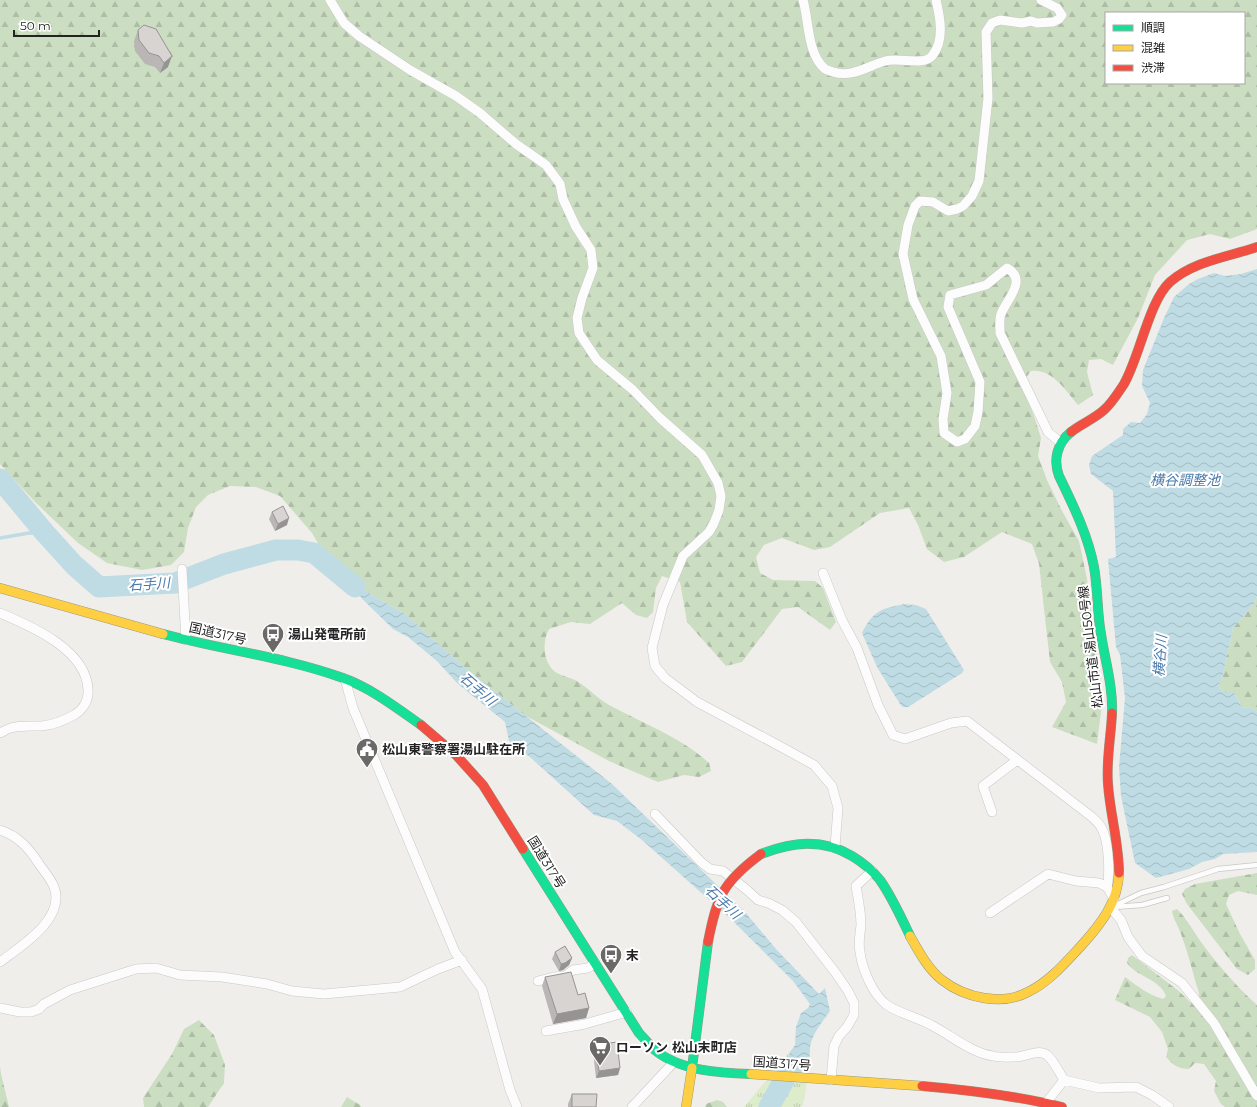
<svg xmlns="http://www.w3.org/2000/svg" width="1257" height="1107" viewBox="0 0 1257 1107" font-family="Montserrat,'Noto Sans JP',sans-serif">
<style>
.grass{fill:url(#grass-tufts)}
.forest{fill:url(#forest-firs);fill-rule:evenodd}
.water{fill:url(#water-waves)}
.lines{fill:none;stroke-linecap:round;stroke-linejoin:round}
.stream{stroke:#bfdbe3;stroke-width:3.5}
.river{stroke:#bfdbe3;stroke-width:21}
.lane-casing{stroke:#c9c8c7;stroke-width:6}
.street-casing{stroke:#c9c8c7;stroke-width:10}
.fast-casing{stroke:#999a82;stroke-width:10}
.slow-casing{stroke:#999a82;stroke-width:10}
.jam-casing{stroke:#999a82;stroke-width:10}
.lane{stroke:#fdfcfc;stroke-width:4.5}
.street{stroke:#fdfcfc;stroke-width:9}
.fast{stroke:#16e098;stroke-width:9}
.slow{stroke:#ffcf43;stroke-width:9}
.jam{stroke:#f24e42;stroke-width:9}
.jam-bridge-casing{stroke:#999a82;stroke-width:10;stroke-linecap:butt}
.jam-bridge{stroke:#f24e42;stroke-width:9}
.wall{fill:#b9b6b5}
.shaded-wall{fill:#969493}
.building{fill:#d7d4d2;stroke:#969493}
.labels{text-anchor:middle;stroke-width:4;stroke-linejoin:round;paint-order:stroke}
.street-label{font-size:13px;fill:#222;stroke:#fff}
.poi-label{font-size:13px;font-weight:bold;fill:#222;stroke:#fff;text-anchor:start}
.water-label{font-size:14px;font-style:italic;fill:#4a7aab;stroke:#fff}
</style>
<defs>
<pattern id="grass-tufts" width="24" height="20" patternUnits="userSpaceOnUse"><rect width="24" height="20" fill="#ddeccb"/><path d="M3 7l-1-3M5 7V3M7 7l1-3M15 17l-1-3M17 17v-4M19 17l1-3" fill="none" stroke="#bdcaae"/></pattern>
<pattern id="forest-firs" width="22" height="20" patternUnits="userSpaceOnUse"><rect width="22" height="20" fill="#cbdec1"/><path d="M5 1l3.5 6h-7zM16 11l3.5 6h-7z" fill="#aebea6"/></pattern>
<pattern id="water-waves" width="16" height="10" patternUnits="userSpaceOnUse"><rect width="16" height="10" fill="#bfdbe3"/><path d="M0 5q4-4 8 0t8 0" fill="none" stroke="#a4bcc2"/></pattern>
</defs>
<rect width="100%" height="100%" fill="#f0eeeb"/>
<!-- grass -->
<path class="grass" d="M790 1052 778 1089 810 1055 805 1096 802 1107H744Z"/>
<!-- forest -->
<path class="forest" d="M0 0H1257V229L1230 239 1210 234 1187 240 1155 275 1138 318 1113 365 1101 359 1089 360 1087 372 1093 395 1078 405C1066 391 1052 368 1031 371L1021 384 1034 416 1041 438 1038 456 1047 480 1061 509 1079 541 1087 579 1103 696 1097 744 1052 727 1066 702 1062 682 1050 662 1039 564 1032 544 1002 532 964 557 944 562 927 549 918 525 909 508 880 513 830 547 814 550 782 538 764 545 756 557 760 573 773 580 815 581 823 588 836 622 830 630 798 607 782 609 742 662 726 666 687 622 680 582 662 576 656 588 653 612 647 618 636 615 622 603 590 624 571 622 549 629C542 642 543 661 554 671 560 676 570 677 577 681 588 688 597 698 609 705 642 723 681 737 709 763L711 771 699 777 684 775 658 782 609 761 526 716 463 666 405 614 372 595 333 569 312 533 280 496 256 487 230 486 208 495 196 507 188 528 184 552 171 565 142 570 107 563 78 543 35 502 0 464ZM1106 13H1244V83H1106Z
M1257 596V712L1250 707 1242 708 1234 692H1223L1218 686 1222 679 1233 628 1254 604Z
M1257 873V895L1238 891 1229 895 1226 904 1240 934 1255 960V969L1248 975 1237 969 1187 904 1182 894 1185 889 1195 884Z
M1177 909C1187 919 1193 931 1201 942 1217 964 1236 986 1257 1005V1107H1225L1221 1104 1214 1091 1216 1081 1204 1064 1195 1063 1189 1069C1178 1069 1173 1065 1166 1057L1168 1049 1162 1032 1150 1017 1115 1000 1125 977C1137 986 1149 995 1163 999L1166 996C1160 979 1137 977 1127 963L1128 958 1132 955 1180 992 1191 1003 1199 997V993C1193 974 1189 956 1182 937 1180 929 1173 919 1172 911Z
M199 1020 214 1035 225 1065 224 1083 208 1107H144L143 1098 172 1054 184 1029Z
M0 1066 1 1074 9 1107H0Z
M347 1097 360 1105 361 1107H341Z
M717 1100 723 1102 727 1107H705L706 1104Z"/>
<!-- water -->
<path class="water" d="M1257 269V596L1254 604 1233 628 1222 679 1218 686 1223 692H1234L1242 708 1250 707 1257 712V852L1223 854 1215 859 1202 862 1189 869 1156 878 1135 863 1121 796 1119 767 1125 698 1120 655 1116 647 1108 559 1116 557 1113 491 1091 474 1089 465 1092 456 1123 435V429L1131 422 1140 423 1147 414 1150 403 1142 386 1143 370 1164 318 1174 297 1189 284 1198 279 1214 273 1225 276 1241 274Z
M333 569 372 595 405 614 463 666 612 784 745 912 776 949 819 994 825 988 830 1011C821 1024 808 1038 810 1055L778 1090 790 1052 795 1045 796 1027 801 1013 808 1008 810 1004 793 981 734 922 642 840 617 821 594 815 531 758 509 741 505 722 457 683 437 661 408 637 393 629 349 586Z
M904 604 916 605 926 609 964 670 962 673 908 707H903L900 704 877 667 862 633C873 611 880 609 904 604Z"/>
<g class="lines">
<!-- stream -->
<path class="stream" d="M0 538 29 533H45"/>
<!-- river -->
<path class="river" d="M0 479 45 533 74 565 99 587 175 583 224 564 276 550H298L314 553 355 587
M769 1107 792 1066"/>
<!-- lane casing -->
<g class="lane-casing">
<path id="lane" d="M1114 906 1141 893 1164 887 1218 869 1257 865
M1114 907 1142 905 1167 898"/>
</g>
<!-- street casing -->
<g class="street-casing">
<path id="street" d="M330 0 344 23 359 36 410 70 456 96 480 113 516 144 546 165 560 184 563 199 576 227 591 250 593 268 582 298 577 318 579 333 597 360 633 390 660 418 702 455 718 483 721 496 719 510 714 523 709 532 683 556 663 605 652 648 655 666 665 678 697 702 785 749 814 765 832 786 838 808 835 847
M803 0C809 20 807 54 825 69 827 70 830 71 833 72 852 78 868 66 885 61 899 57 924 66 932 56 945 41 940 17 936 0
M1041 0 1057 8 1062 15 1059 19 1053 22 1037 23 1031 21 1022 23 1000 20 992 23 986 32 988 98 979 181 972 196 963 206 957 209 948 211 933 202 920 201 915 206 908 225 903 254 913 299 941 356 947 393 943 419 944 433 957 442 965 439 975 426 978 412 980 382 948 307 950 295 986 285 1007 268C1028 280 1007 299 1001 314 999 319 1000 327 1000 333L1048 432 1061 443
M182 569 186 640
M823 573 842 620 857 648 878 705 893 735 905 739 951 723 967 721 1092 817C1095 820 1100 824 1102 829 1109 841 1110 875 1107 887L1114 899
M0 613C31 626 87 650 88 690 89 700 83 710 74 715 65 720 52 725 42 726 32 726 20 725 11 728 7 729 4 731 0 733
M345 679 353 708 455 952 482 989 510 1090 517 1107
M992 812 983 786 1017 760
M655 814 701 862 710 869 723 871 747 890 758 900 768 903 782 910 796 922 835 972 848 991 854 1003V1015L847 1027 839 1036 834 1046 831 1080
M0 830C18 836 29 848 39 864 44 871 51 879 54 887 66 919 21 946 0 962
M872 871 856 886C858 898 861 912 861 925 860 934 858 943 860 952 862 969 873 995 887 1005 900 1014 917 1017 931 1025 951 1035 971 1053 993 1056 1001 1058 1010 1057 1017 1057 1027 1056 1038 1049 1047 1055 1054 1061 1059 1072 1064 1080L1099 1088 1136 1087 1152 1095 1169 1107
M1111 908 1121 920 1128 937 1142 956 1182 983 1214 1023 1257 1096
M990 913 1048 874 1076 881 1099 883 1107 887
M538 981 554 977 565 976 573 970 588 968 595 963
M0 1008 20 1012H31L39 1009 44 1004 70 990 136 969 156 968 180 975 222 977 267 984 292 991 324 994 400 987 438 969 462 960
M546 1031 585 1024 627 1012
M1046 1103 1064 1080
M632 1107 674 1062"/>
</g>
<!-- fast casing -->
<g class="fast-casing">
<path id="fast" d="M1071 432C1057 443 1053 460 1059 476 1073 505 1088 535 1094 567 1098 589 1097 612 1101 634 1105 660 1113 686 1112 713
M163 634C223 650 285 657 343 678 371 688 397 708 421 725
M523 849 639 1033C645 1039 650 1046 656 1051 681 1071 720 1073 751 1074
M761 854C792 842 822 838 852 856 862 862 872 870 880 880 892 897 901 917 910 936
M692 1068 708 942"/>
</g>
<!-- slow casing -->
<g class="slow-casing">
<path id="slow" d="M0 588 163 634
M910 936C919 952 928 969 942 980 965 998 1002 1006 1028 992 1049 982 1065 963 1081 946 1100 925 1118 903 1119 873
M751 1074 922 1086
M686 1107 692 1068"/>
</g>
<!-- jam casing -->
<g class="jam-casing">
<path id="jam" d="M1071 432C1081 424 1094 419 1104 410 1112 403 1118 393 1124 384 1140 356 1149 301 1170 282 1194 261 1228 257 1257 247
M1112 713C1111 737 1106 760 1108 784 1110 814 1119 843 1119 873
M421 725 456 755 483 785 523 849
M922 1086C968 1090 1018 1096 1062 1107"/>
</g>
<!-- lane -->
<use href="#lane" class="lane"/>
<!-- street -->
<use href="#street" class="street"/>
<!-- fast -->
<use href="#fast" class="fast"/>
<!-- slow -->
<use href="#slow" class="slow"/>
<!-- jam -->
<use href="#jam" class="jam"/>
<!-- jam-bridge casing -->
<g class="jam-bridge-casing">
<path id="jam-bridge" d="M708 942C717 896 723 882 761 854"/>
</g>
<!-- jam-bridge -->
<use href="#jam-bridge" class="jam-bridge"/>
</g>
<!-- wall -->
<path class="wall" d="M138 30 168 67 160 73 155 67 145 64 135 51 134 41Z
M272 512 287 525 275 531 269 519Z
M555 952 572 958 569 965 563 970 559 971 552 959Z
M545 977 578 995 589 1008 586 1018 553 1024 542 986Z
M595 1045 620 1068 618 1075 596 1078 593 1052Z
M572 1094 596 1107H568V1104Z"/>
<!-- shaded-wall -->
<path class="shaded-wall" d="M172 56 168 67 160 73 164 63Z
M289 518 287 525 275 531 278 524Z
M572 958 569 965 563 970 559 971 561 964Z
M589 1008 586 1018 553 1024 557 1014Z
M620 1068 618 1075 596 1078 599 1071Z"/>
<!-- building -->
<path class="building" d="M144 25 156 29 172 56 164 63 159 56 149 53 139 40 138 30Z
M283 506 289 518 278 524 272 512Z
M565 946 572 958 565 963 561 964 555 952Z
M571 972 578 995 585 993 589 1008 557 1014 545 977Z
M617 1042 620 1068 599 1071 595 1045Z
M572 1094H597L596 1107H572Z"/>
<!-- icons -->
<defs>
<g id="bus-pin" transform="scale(1.15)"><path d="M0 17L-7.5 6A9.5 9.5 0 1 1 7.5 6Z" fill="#6a6968" stroke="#fff"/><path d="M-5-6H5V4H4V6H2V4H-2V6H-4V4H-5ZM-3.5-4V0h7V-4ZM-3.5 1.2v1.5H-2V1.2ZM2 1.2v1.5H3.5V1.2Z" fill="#fff"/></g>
<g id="civic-pin" transform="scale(1.15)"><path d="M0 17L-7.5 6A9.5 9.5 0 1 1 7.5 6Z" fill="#6a6968" stroke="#fff"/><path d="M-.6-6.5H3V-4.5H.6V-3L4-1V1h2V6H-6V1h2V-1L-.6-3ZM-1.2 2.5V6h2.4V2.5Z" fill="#fff"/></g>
<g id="supermarket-pin" transform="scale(1.15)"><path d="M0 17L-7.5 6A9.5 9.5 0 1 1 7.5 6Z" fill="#6a6968" stroke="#fff"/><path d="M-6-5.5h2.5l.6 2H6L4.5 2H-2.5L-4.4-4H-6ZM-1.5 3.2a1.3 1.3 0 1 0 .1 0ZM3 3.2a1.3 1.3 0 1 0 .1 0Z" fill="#fff"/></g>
</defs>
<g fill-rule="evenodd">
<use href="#bus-pin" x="273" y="634"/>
<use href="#civic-pin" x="367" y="749"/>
<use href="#bus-pin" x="611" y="955"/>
<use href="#supermarket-pin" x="600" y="1047"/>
</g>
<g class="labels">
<!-- street labels -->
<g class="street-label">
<text transform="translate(218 633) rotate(13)" y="5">国道317号</text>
<text transform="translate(1090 647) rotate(-97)" y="5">松山市道 湯山50号線</text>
<text transform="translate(547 862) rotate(58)" y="5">国道317号</text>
<text transform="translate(782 1063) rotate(4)" y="5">国道317号</text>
</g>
<!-- poi labels -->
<g class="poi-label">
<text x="288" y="639">湯山発電所前</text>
<text x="382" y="754">松山東警察署湯山駐在所</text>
<text x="626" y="960">末</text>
<text x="616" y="1052">ローソン 松山末町店</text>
</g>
<!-- water labels -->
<g class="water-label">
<text x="1185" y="485">横谷調整池</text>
<text transform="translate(149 584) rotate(-4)" y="5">石手川</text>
<text transform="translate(1160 656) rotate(-86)" y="5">横谷川</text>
<text transform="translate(478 689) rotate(41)" y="5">石手川</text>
<text transform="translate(723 902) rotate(43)" y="5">石手川</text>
</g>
</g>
<!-- legend -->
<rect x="1105" y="12" width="140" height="72" fill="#ffffff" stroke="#a7a7a7"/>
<rect x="1113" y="25" width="20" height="6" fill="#16e098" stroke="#a7a7a7"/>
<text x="1141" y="32" font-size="12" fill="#222222">順調</text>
<rect x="1113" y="45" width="20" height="6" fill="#ffcf43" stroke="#a7a7a7"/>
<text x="1141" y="52" font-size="12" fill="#222222">混雑</text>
<rect x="1113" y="65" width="20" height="6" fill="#f24e42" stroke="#a7a7a7"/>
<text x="1141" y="72" font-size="12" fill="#222222">渋滞</text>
<!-- scale -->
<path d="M14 30v6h85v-6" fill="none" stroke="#222222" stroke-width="2"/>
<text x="20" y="30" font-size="12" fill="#222222" stroke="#ffffff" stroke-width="3" paint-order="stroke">50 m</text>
</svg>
